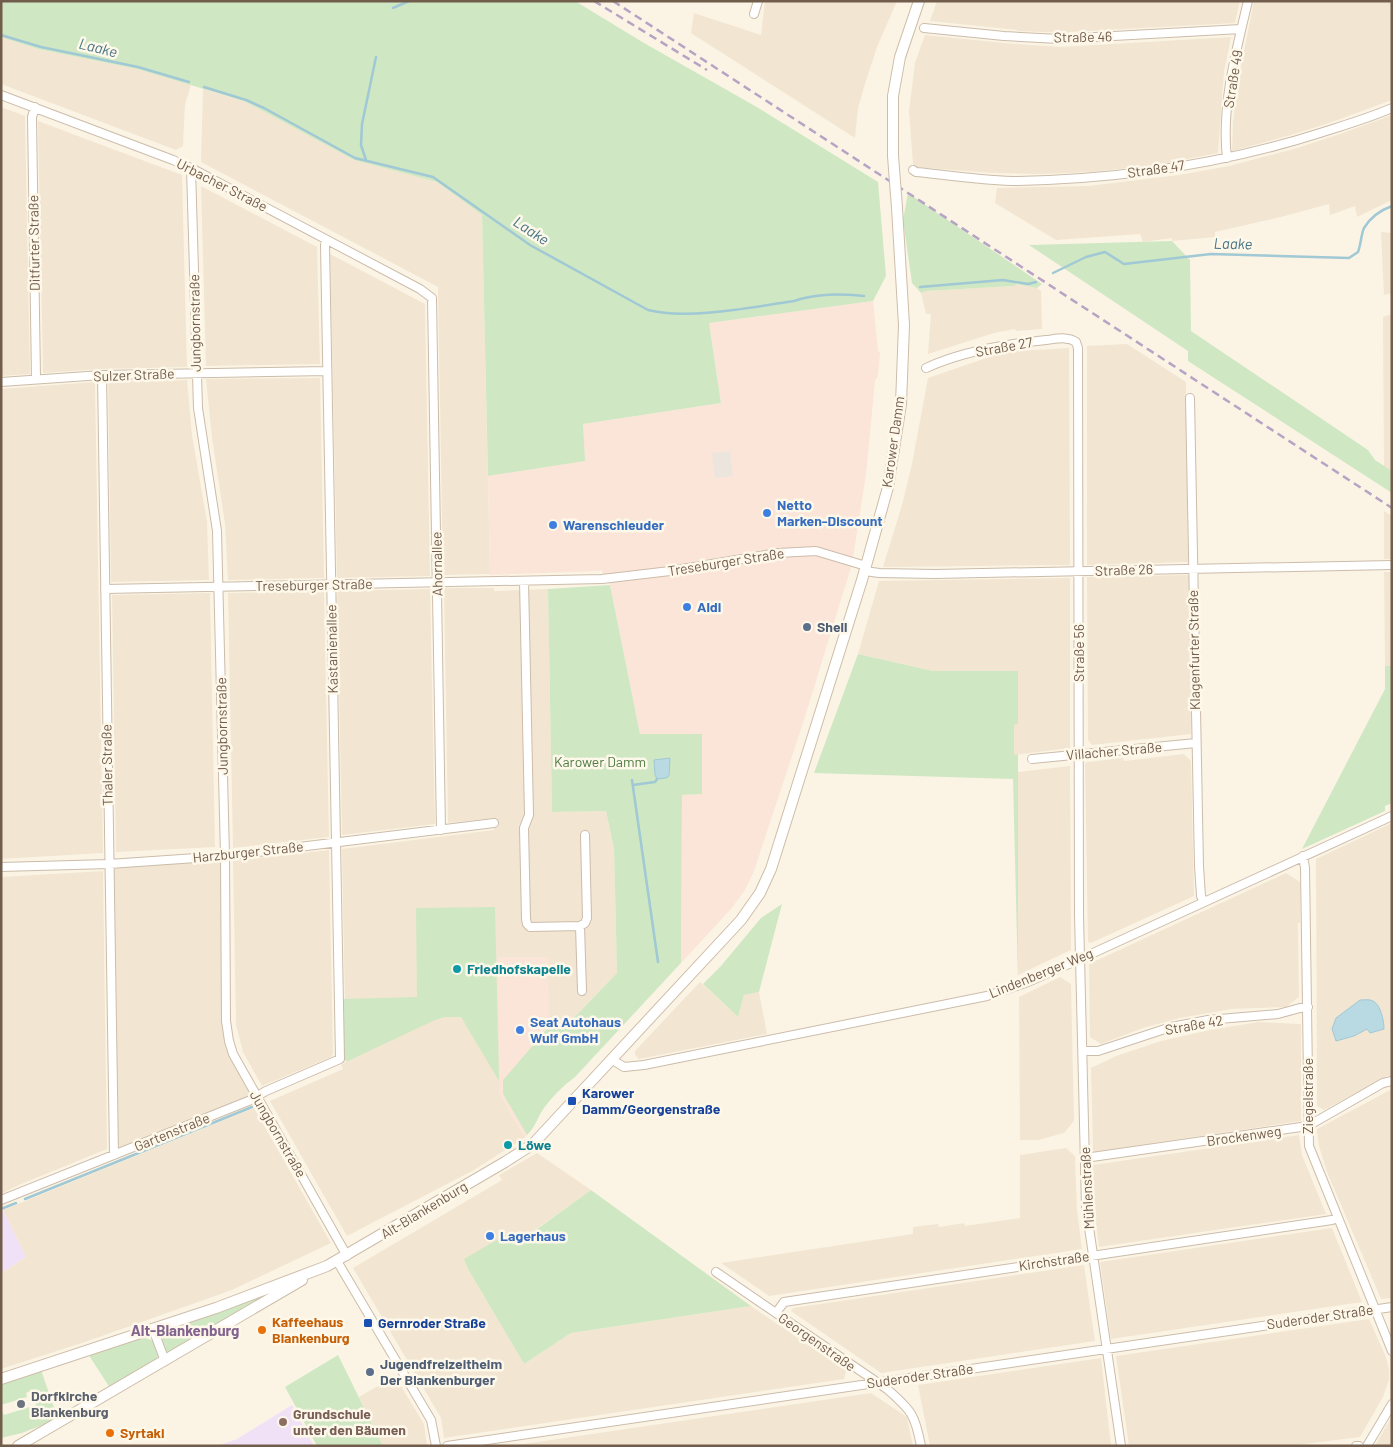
<svg xmlns="http://www.w3.org/2000/svg" width="1393" height="1447" viewBox="0 0 1393 1447" font-family="Barlow,sans-serif">
<style>
.residential{fill:#f2e6d2}
.commercial{fill:#fbe5d8}
.industrial{fill:#ebe5de}
.education{fill:#f1e1f7}
.green{fill:#cfe8c3}
.water{fill:#b9dae3;stroke:#a0c8d5}
.lines{fill:none;stroke-linecap:round;stroke-linejoin:round}
.stream{stroke:#a0c8d5;stroke-width:2.5}
.minor-casing{stroke:#ccbcab;stroke-width:10}
.secondary-casing{stroke:#cebda9;stroke-width:12}
.minor{stroke:#fff;stroke-width:8}
.secondary{stroke:#fff;stroke-width:10}
.rail{stroke:#b7a3c4;stroke-width:2.5;stroke-dasharray:8 5;stroke-linecap:butt}
.secondary-bridge-casing{stroke:#cebda9;stroke-width:12;stroke-linecap:butt}
.secondary-bridge{stroke:#fff;stroke-width:10}
.shop-dot{fill:#3f7fe0;stroke:#fef8ea;stroke-width:2}
.service-dot{fill:#5c6f8a;stroke:#fef8ea;stroke-width:2}
.culture-dot{fill:#0f9aa8;stroke:#fef8ea;stroke-width:2}
.transit-dot{fill:#1a4fb4;stroke:#fef8ea;stroke-width:2}
.food-dot{fill:#e8710a;stroke:#fef8ea;stroke-width:2}
.worship-dot{fill:#6b7280;stroke:#fef8ea;stroke-width:2}
.education-dot{fill:#8d6e63;stroke:#fef8ea;stroke-width:2}
.labels{text-anchor:middle;stroke-width:5;stroke-linejoin:round;paint-order:stroke}
.street-label{font-size:14px;fill:#725c4b;stroke:#fef8ea}
.shop-label{font-size:14px;font-weight:bold;fill:#366cbe;stroke:#fef8ea;text-anchor:start}
.service-label{font-size:14px;font-weight:bold;fill:#4e5e75;stroke:#fef8ea;text-anchor:start}
.park-label{font-size:14px;fill:#527d46;stroke:#fef8ea}
.culture-label{font-size:14px;font-weight:bold;fill:#0d838f;stroke:#fef8ea;text-anchor:start}
.transit-label{font-size:14px;font-weight:bold;fill:#164399;stroke:#fef8ea;text-anchor:start}
.food-label{font-size:14px;font-weight:bold;fill:#c56008;stroke:#fef8ea;text-anchor:start}
.worship-label{font-size:14px;font-weight:bold;fill:#5b616d;stroke:#fef8ea;text-anchor:start}
.education-label{font-size:14px;font-weight:bold;fill:#785e54;stroke:#fef8ea;text-anchor:start}
.water-label{font-size:15px;font-style:italic;fill:#467485;stroke:#fef8ea}
.neighbourhood-label{font-size:15px;font-weight:bold;fill:#83638e;stroke:#fef8ea}
</style>
<rect width="100%" height="100%" fill="#fbf4e4"/>
<!-- residential -->
<path class="residential" d="M765 1H897L877 47 865 84 858 108 855 138 691 33 694 13 761 35Z
M937 1H1240L1235 23 1069 32 1068 33 1017 31V30L930 21Z
M1254 1H1392V100L1332 122 1291 135 1232 151 1233 122 1239 76Z
M925 35 1015 44 1061 47 1231 37 1224 72 1218 153 1157 165 1091 172 1043 174 992 173 915 167 913 164 909 111 915 63Z
M1 37 38 49 137 69 191 85 185 104 183 146 176 150 1 84Z
M203 89 244 101 354 160 437 182 482 215 490 574 443 575 438 287 201 162Z
M1 107 25 116 30 374 1 376Z
M1392 115V200L1357 217 1355 206 1330 215 1329 204 1281 217 1215 232V237L1172 241V238L1143 242 1140 234 1056 240 995 203 997 188 1088 186 1179 175 1229 166 1297 148 1340 134Z
M38 121 182 175 187 367 101 369 43 373Z
M201 186 317 247 320 364 206 366Z
M1381 232 1392 233V293L1384 295Z
M330 254 425 304 430 576 337 578Z
M1016 284 1037 288 1041 291 1042 329 1016 331 1015 329 994 333 928 354 931 314H926L921 293 926 291 1015 286Z
M1392 314V471L1384 466 1383 317Z
M1127 344 1186 382 1188 562 1087 565V346Z
M1069 348 1070 565 883 567 902 505 912 464 928 378 995 355 1017 351Z
M320 378 324 578 228 580 225 524 212 438 206 379Z
M187 380 192 435 207 522 209 580 111 582 108 382Z
M95 382 103 853 1 859V389Z
M1384 511 1392 516V559H1384Z
M1384 572H1392V666H1385Z
M1189 575 1191 734 1092 745 1088 740 1087 577Z
M1070 578V748L1014 755V725L1018 724 1017 671H933L858 654 879 581Z
M444 588H494V591L548 589 552 812 606 811 614 849 617 973 570 1022 547 1029 503 1094 527 1135 524 1138 474 1170 347 1236 270 1101 343 1069 341 1065 346 1062 342 849 494 830V818L448 823Z
M430 589 435 824 342 835 337 591Z
M324 591 329 837 233 848 228 593Z
M210 593 215 847 116 852 112 595Z
M1184 754 1191 761 1194 896 1091 943 1088 942 1085 764 1087 762 1123 758 1124 761Z
M1070 766 1071 950 1018 975V772Z
M1392 823V1076H1387L1324 1110 1317 1106 1316 859Z
M329 850 333 1054 331 1057 262 1086 243 1052 236 1025 233 861Z
M219 860 221 864 224 1022 252 1095 120 1148 117 1144 113 869 116 866Z
M103 871 107 1149 19 1185 1 1194V877Z
M1286 873 1300 882V923H1298L1299 997 1286 1007 1232 1009 1180 1018 1143 1028 1101 1044 1090 1037 1089 964Z
M1060 977 1071 984 1074 1121 1064 1133 1038 1140H1020L1019 997Z
M700 982 738 1017 744 995 759 992 767 1034 639 1059 635 1055V1051Z
M1258 1022 1301 1024V1121L1093 1152 1091 1068 1116 1056 1161 1041 1210 1030Z
M1392 1089V1298L1381 1299 1327 1172 1319 1146 1317 1132V1129Z
M254 1108 331 1243 232 1290 85 1342 1 1369V1273L26 1257 3 1210Z
M1299 1135 1302 1155 1326 1214 1099 1247 1094 1207 1093 1165Z
M1066 1148 1075 1156 1077 1210 1082 1249 769 1296 721 1263 913 1234V1227L938 1224 939 1227 964 1223 965 1226 1020 1218V1155Z
M537 1153 591 1190 514 1245 507 1234 468 1269 524 1364 571 1333 751 1306 846 1371 844 1379 444 1438 441 1418 353 1268 502 1180 499 1175Z
M1332 1228 1362 1302 1111 1339 1100 1262Z
M1084 1265 1095 1341 881 1373 791 1311 793 1308Z
M1369 1319 1386 1357 1389 1369V1380L1383 1397 1360 1437 1289 1446H1129L1116 1356Z
M1101 1358 1111 1446H930L918 1385Z
M395 1376 424 1424 427 1446H383L359 1397Z
M871 1393 907 1417 913 1446H510Z
M1392 1416V1446H1375Z"/>
<!-- commercial -->
<path class="commercial" d="M873 301 878 351 880 352 878 376 875 381 866 474 852 564 804 720 754 871 745 890 731 909 681 963 682 795 702 794 640 734 610 585 601 570 598 571 490 575 488 476 584 461 583 424 721 403 709 323Z
M497 957H548L549 1026 526 1055 503 1080V1094L527 1135 524 1138 500 1094Z"/>
<!-- industrial -->
<path class="industrial" d="M730 451 733 476 715 478 712 453Z"/>
<!-- education -->
<path class="education" d="M4 1212 26 1257 1 1273V1213Z
M292 1405 314 1446H217L237 1439Z"/>
<!-- green -->
<path class="green" d="M1 1H575L644 43 755 106 878 182 886 276 873 301 709 323 721 403 583 424 585 461 488 476 482 215 437 182 354 160 244 101 137 69 38 49 1 37Z
M908 193 1042 284 1037 288 1016 284 1015 286 926 291 921 293 912 283 903 220Z
M1172 241 1190 260 1191 331 1368 450 1375 460 1392 471V493L1188 361V351L1029 245Z
M610 585 640 734H702V794L682 795 681 963 575 1077C563 1086 552 1097 544 1108 537 1118 536 1126 527 1135L503 1094V1080L547 1029 570 1022 617 973 614 849 606 811 552 812 548 589Z
M858 654 933 671H1018V724L1014 725V755L1018 754V981L1013 779 814 773Z
M1385 666H1392V803L1385 806V811L1302 849 1385 689Z
M782 904 759 992 744 995 738 1017 703 984 720 967 761 918Z
M495 907 499 1081 461 1017H445L435 1020 348 1061 343 1060 342 999 417 997 416 908Z
M591 1190 751 1306 571 1333 524 1364 468 1269 464 1259 507 1234 515 1245Z
M282 1288 171 1353C161 1351 158 1339 163 1331Z
M144 1337 153 1341 158 1354 157 1360 110 1388 90 1357V1354Z
M338 1355 383 1446H317L285 1387Z
M41 1370 58 1419 22 1433 1 1438V1409L4 1415 36 1405 31 1391 26 1393 27 1397 1 1405V1385Z"/>
<!-- water -->
<path class="water" d="M670 758 669 776 666 778 657 779 655 775 654 760Z
M1360 1000C1364 1000 1370 999 1373 1001 1381 1005 1384 1021 1384 1029L1370 1033 1367 1029 1354 1036 1336 1041 1332 1029 1336 1018Z"/>
<g class="lines">
<!-- stream -->
<path class="stream" d="M393 8 409 1
M1 35 41 47 138 67 189 82
M204 87 246 100 264 108 355 158 433 177 530 245 648 310C687 320 754 307 794 301 818 293 840 294 864 296
M366 160 361 145 362 124 376 57
M1053 273 1086 257 1105 252 1124 264 1211 254 1349 258 1358 252C1361 244 1361 235 1364 228 1370 218 1381 210 1392 206
M920 287 1003 280 1028 284 1036 282
M632 780 658 962
M633 785 655 782 657 779
M25 1199 252 1107
M1 1209 16 1203"/>
<!-- minor casing -->
<g class="minor-casing">
<path id="minor" d="M754 14 758 1
M924 28 1004 36 1059 39 1241 29
M1 95 173 160 191 168 420 289 432 298 441 830
M35 107 32 117 36 379
M1227 158C1221 107 1236 51 1248 1
M191 168 198 408 217 531 225 856 226 1021 229 1041 233 1054 347 1256
M913 170 916 172C950 175 985 181 1018 181 1120 179 1223 164 1320 133 1345 125 1369 118 1392 108
M926 368C963 351 1006 344 1046 340 1056 339 1068 336 1076 342L1078 348 1079 915 1086 1207 1121 1446
M102 375 114 1155
M1 382 102 375 327 371
M1190 398 1199 866 1201 896 1204 902
M865 571 879 573 935 574 1392 565
M524 581 529 815 524 828 526 919 527 924 530 927 580 926 585 923 587 918 585 835
M105 589 602 579 670 571 778 553 816 551 866 566
M1032 759 1196 743
M1303 856 1305 868 1309 1146 1392 1351
M1 867 109 864 225 856 494 823
M580 926 582 991
M1083 1051H1098L1171 1027 1208 1020 1278 1014 1300 1008 1308 1007
M611 1059 624 1067 644 1065 987 996 1028 982 1080 959 1392 816
M1085 1158 1308 1126 1383 1083 1392 1081
M1 1200 251 1100 266 1091 340 1059 325 245 327 240
M337 1261 431 1420 436 1446
M716 1272 887 1389C911 1410 915 1414 921 1446
M776 1313 784 1302 1332 1220 1338 1218
M153 1329 165 1361
M447 1446 1392 1307
M1356 1446H1359
M1367 1446 1392 1404"/>
</g>
<!-- secondary casing -->
<g class="secondary-casing">
<path id="secondary" d="M893 156V96L900 57 919 1
M1 1379 216 1308 327 1266 505 1162 533 1144 741 920 760 893 771 869 862 580 888 487 901 404 904 325 897 208
M18 1446 302 1280"/>
</g>
<!-- minor -->
<use href="#minor" class="minor"/>
<!-- secondary -->
<use href="#secondary" class="secondary"/>
<!-- rail -->
<path class="rail" d="M594 1 707 70
M613 1 1392 508"/>
<!-- secondary-bridge casing -->
<g class="secondary-bridge-casing">
<path id="secondary-bridge" d="M893 156 897 208"/>
</g>
<!-- secondary-bridge -->
<use href="#secondary-bridge" class="secondary-bridge"/>
</g>
<!-- markers -->
<g class="shop-dot">
<circle cx="767" cy="513" r="5"/>
<circle cx="553" cy="525" r="5"/>
<circle cx="687" cy="607" r="5"/>
<circle cx="520" cy="1030" r="5"/>
<circle cx="490" cy="1236" r="5"/>
</g>
<g class="service-dot">
<circle cx="807" cy="627" r="5"/>
<circle cx="370" cy="1372" r="5"/>
</g>
<g class="culture-dot">
<circle cx="457" cy="969" r="5"/>
<circle cx="508" cy="1145" r="5"/>
</g>
<g class="transit-dot">
<rect x="567" y="1096" width="10" height="10" rx="2.5"/>
<rect x="363" y="1318" width="10" height="10" rx="2.5"/>
</g>
<g class="food-dot">
<circle cx="262" cy="1330" r="5"/>
<circle cx="110" cy="1433" r="5"/>
</g>
<circle class="worship-dot" cx="21" cy="1404" r="5"/>
<circle class="education-dot" cx="283" cy="1422" r="5"/>
<g class="labels">
<!-- street labels -->
<g class="street-label">
<text transform="translate(1083 37) rotate(-1)" y="5">Straße 46</text>
<text transform="translate(1233 79) rotate(-81)" y="5">Straße 49</text>
<text transform="translate(1156 169) rotate(-8)" y="5">Straße 47</text>
<text transform="translate(222 185) rotate(27)" y="5">Urbacher Straße</text>
<text transform="translate(34 243) rotate(-91)" y="5">Ditfurter Straße</text>
<text transform="translate(195 323) rotate(-91)" y="5">Jungbornstraße</text>
<text transform="translate(1004 347) rotate(-10)" y="5">Straße 27</text>
<text transform="translate(134 375) rotate(-2)" y="5">Sulzer Straße</text>
<text transform="translate(893 442) rotate(-82)" y="5">Karower Damm</text>
<text transform="translate(726 562) rotate(-9)" y="5">Treseburger Straße</text>
<text transform="translate(437 564) rotate(-91)" y="5">Ahornallee</text>
<text transform="translate(1124 570) rotate(-2)" y="5">Straße 26</text>
<text transform="translate(314 585) rotate(-1)" y="5">Treseburger Straße</text>
<text transform="translate(332 649) rotate(-91)" y="5">Kastanienallee</text>
<text transform="translate(1194 650) rotate(-91)" y="5">Klagenfurter Straße</text>
<text transform="translate(1079 653) rotate(-90)" y="5">Straße 56</text>
<text transform="translate(222 726) rotate(-91)" y="5">Jungbornstraße</text>
<text transform="translate(1114 751) rotate(-5)" y="5">Villacher Straße</text>
<text transform="translate(107 765) rotate(-91)" y="5">Thaler Straße</text>
<text transform="translate(248 852) rotate(-6)" y="5">Harzburger Straße</text>
<text transform="translate(1041 973) rotate(-22)" y="5">Lindenberger Weg</text>
<text transform="translate(1194 1025) rotate(-10)" y="5">Straße 42</text>
<text transform="translate(1308 1096) rotate(-90)" y="5">Ziegelstraße</text>
<text transform="translate(172 1132) rotate(-22)" y="5">Gartenstraße</text>
<text transform="translate(278 1134) rotate(60)" y="5">Jungbornstraße</text>
<text transform="translate(1244 1136) rotate(-8)" y="5">Brockenweg</text>
<text transform="translate(1087 1188) rotate(-93)" y="5">Mühlenstraße</text>
<text transform="translate(424 1210) rotate(-31)" y="5">Alt-Blankenburg</text>
<text transform="translate(1054 1261) rotate(-8)" y="5">Kirchstraße</text>
<text transform="translate(1320 1317) rotate(-8)" y="5">Suderoder Straße</text>
<text transform="translate(817 1342) rotate(35)" y="5">Georgenstraße</text>
<text transform="translate(920 1376) rotate(-8)" y="5">Suderoder Straße</text>
</g>
<!-- shop labels -->
<g class="shop-label">
<text x="777" y="510">Netto<tspan x="777" dy="16">Marken-Discount</tspan></text>
<text x="563" y="530">Warenschleuder</text>
<text x="697" y="612">Aldi</text>
<text x="530" y="1027">Seat Autohaus<tspan x="530" dy="16">Wulf GmbH</tspan></text>
<text x="500" y="1241">Lagerhaus</text>
</g>
<!-- service labels -->
<g class="service-label">
<text x="817" y="632">Shell</text>
<text x="380" y="1369">Jugendfreizeitheim<tspan x="380" dy="16">Der Blankenburger</tspan></text>
</g>
<!-- park labels -->
<g class="park-label">
<text x="600" y="767">Karower Damm</text>
</g>
<!-- culture labels -->
<g class="culture-label">
<text x="467" y="974">Friedhofskapelle</text>
<text x="518" y="1150">Löwe</text>
</g>
<!-- transit labels -->
<g class="transit-label">
<text x="582" y="1098">Karower<tspan x="582" dy="16">Damm/Georgenstraße</tspan></text>
<text x="378" y="1328">Gernroder Straße</text>
</g>
<!-- food labels -->
<g class="food-label">
<text x="272" y="1327">Kaffeehaus<tspan x="272" dy="16">Blankenburg</tspan></text>
<text x="120" y="1438">Syrtaki</text>
</g>
<!-- worship labels -->
<g class="worship-label">
<text x="31" y="1401">Dorfkirche<tspan x="31" dy="16">Blankenburg</tspan></text>
</g>
<!-- education labels -->
<g class="education-label">
<text x="293" y="1419">Grundschule<tspan x="293" dy="16">unter den Bäumen</tspan></text>
</g>
<!-- water labels -->
<g class="water-label">
<text transform="translate(98 48) rotate(14)" y="5">Laake</text>
<text transform="translate(531 231) rotate(33)" y="5">Laake</text>
<text transform="translate(1233 244) rotate(1)" y="5">Laake</text>
</g>
<!-- neighbourhood labels -->
<g class="neighbourhood-label">
<text x="185" y="1336">Alt-Blankenburg</text>
</g>
</g>
<!-- border -->
<rect width="1393" height="1447" fill="none" stroke="#725c4b" stroke-width="5"/>
</svg>
